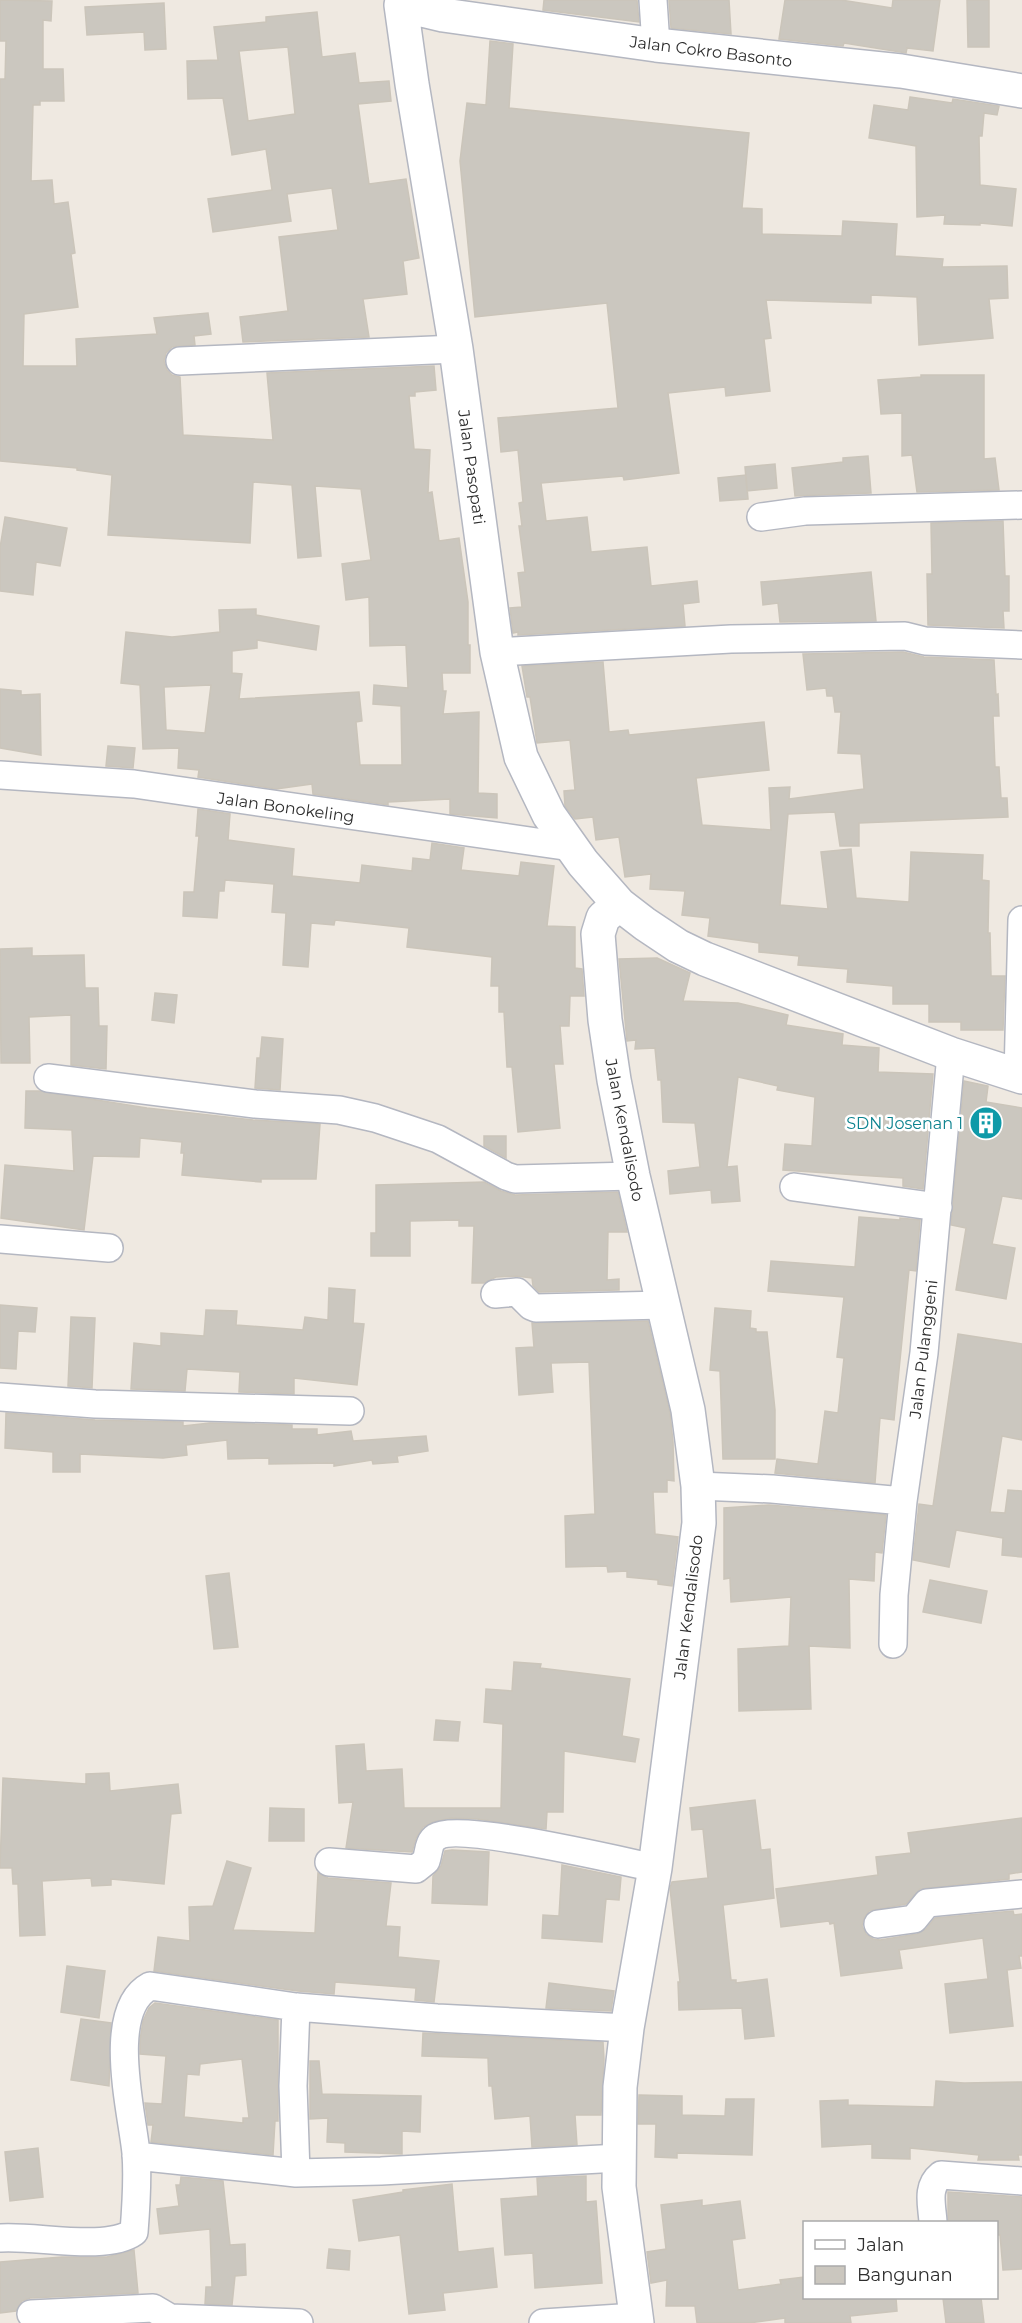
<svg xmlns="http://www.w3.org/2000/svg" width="1022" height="2323" viewBox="0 0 1022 2323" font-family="Montserrat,sans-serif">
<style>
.building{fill:#cbc7bf;stroke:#cbc5ba;stroke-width:1.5;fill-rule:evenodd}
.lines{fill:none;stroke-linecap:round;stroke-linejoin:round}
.street-casing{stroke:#b4b7c1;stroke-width:30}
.secondary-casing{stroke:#b4b7c1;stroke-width:36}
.street{stroke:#fff;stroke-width:27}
.secondary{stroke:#fff;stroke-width:33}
.labels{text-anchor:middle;stroke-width:5;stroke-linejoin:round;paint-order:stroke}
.street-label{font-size:16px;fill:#2e2e2e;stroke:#fff}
.culture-label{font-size:16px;fill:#0d838f;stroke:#fff;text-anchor:end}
</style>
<rect width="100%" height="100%" fill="#efe9e1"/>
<!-- building -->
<path class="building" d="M0 0 52 1 51 21 43 20V69H63L64 101H40V105H33L31 181 52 180 54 204 68 202 75 253 71 254 78 307 24 314 23 366H77L76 339 157 334 154 318 208 313 211 334 194 336 195 345 172 347 166 353 164 361 167 370 172 375 180 377 183 435 273 440 267 373 434 366 436 390 415 392V396H409L414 449 430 450 428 493 432 492 439 541 459 538 468 602V645H470V673H442L443 691H446L443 714 479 712 478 793 497 794V818L450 814V799L388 802V805L313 794 312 784 276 789 198 777 199 770 178 768 179 748 143 749 140 685 121 683 126 632 172 637 220 632 219 610 256 609V615L319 626 316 650 257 640V648L232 651V673L242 674 239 699 359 692 362 721 356 722 360 765H402L401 706 373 704 374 685 408 688 406 645 370 646 369 597 346 600 342 564 371 560 361 489 315 486 321 556 298 558 292 485 253 482 250 543 108 535 112 475 77 470V468L0 461V79H5L6 41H0ZM211 685 205 733 166 730 164 687Z
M544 0H637L639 22 543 10Z
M669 0H729L731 34 671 28Z
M785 0H841L892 8 893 0H940L933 51 907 48 906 53 844 43 843 46 779 39Z
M967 0H989V47H968Z
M164 3 166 49 145 50 144 32 87 35 85 7Z
M317 12 322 57 355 53 359 83 389 81 391 101 358 104 369 184 406 179 419 258 403 261 407 294 363 299 369 337 243 342 240 317 288 311 279 237 338 230 332 188 287 194 291 221 213 232 208 199 272 190 266 149 232 155 223 98 188 99 187 61 218 60 214 27 266 22V17ZM288 47 295 114 248 121 239 51Z
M490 41 513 44 509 108 749 133 742 208 762 209V234L842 236 843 221 897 224 895 256 943 259 942 267 1007 266 1008 298 989 299 993 338 919 345 917 297 871 295V303L766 300 771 338 764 339 770 391 726 396 725 387 668 393 679 473 624 480 623 476 541 483 546 521 587 517 591 552 647 547 651 586 697 581 699 602 683 604 685 626 518 635V632L513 633 510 608 522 607 518 573 525 572 519 526H522L519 503 523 502 518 450 501 452 498 418 618 408 607 303 475 317 460 161 467 103 486 105Z
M910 97 952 103 953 99 999 106 997 115 984 113 982 136H979L980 185 1016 189 1012 226 980 223V225L944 224 945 215 917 217 916 146 869 138 874 105 908 110Z
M921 375H984V459L995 458 999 490 917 492 912 455 902 456V413L881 414 878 380 921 377Z
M868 456 871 493 795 496 792 468 843 462V458Z
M775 464 777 488 747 491 745 467Z
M746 475 748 499 720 501 718 478Z
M5 517 67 528 60 566 36 562 33 595 0 591V548Z
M1003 521 1005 576H1009V611H1003L1004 628 928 625 927 574H932L931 523Z
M871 572 876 621 780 622 778 603 763 605 761 582Z
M903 652 924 657 994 660 996 695 998 694 999 716H993L995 767H999L1001 798H1007L1008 817 859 823V846H840L835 812 788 814 780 905 828 909 821 852 851 849 856 898 909 902 911 852 983 855 982 880 989 881 988 933H990L991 976H1005L1003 1030H961V1022H929V1004H893V986L847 982 848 969 798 965 799 956 759 952V943L708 936 710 918 682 915 685 891 650 889 651 874 625 877 619 837 596 840 593 817 575 819 565 806 564 791 575 790 570 740 537 743 530 697H527L522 666 603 662 609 732 628 730 629 735 764 722 769 770 696 778 702 825 771 830 769 788 790 787 789 799 864 789 861 754 838 753 841 712H835L833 696H827L826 688 807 690 803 654Z
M0 689 21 691V695L40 694 41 755 0 748Z
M108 746 135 748 133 768 106 766Z
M198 809 230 814 228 840 294 849 292 876 360 883 362 865 412 871 413 858 430 860 432 843 464 848 461 870 519 876 521 862 554 866 547 926 575 927V968L582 969 584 996H570L569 1026H560L563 1064H554L560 1128 518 1132 512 1067H507L504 1012H499V986H491L492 957 407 947 409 928 335 920 334 925 311 923 308 967 283 965 286 913 272 912 274 884 225 880 224 891H219L217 918 183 916 184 892H194L199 836H196Z
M32 948V956L84 955 85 988H98L99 1026H107L106 1069 71 1065V1015L29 1017 30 1063H1L0 949Z
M657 958 690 973 683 1001 738 1003 788 1015 786 1025 843 1034 842 1045 879 1048 878 1072 933 1074 923 1189 903 1186V1178L783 1170 785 1144 812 1146 815 1097 777 1090 778 1086 738 1077 727 1167 737 1166 740 1201 712 1203 711 1190 670 1194 668 1171 700 1167 695 1123 663 1122 661 1080H658L655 1048 635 1049 636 1040 627 1041 619 959Z
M155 993 177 995 174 1023 152 1020Z
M262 1037 283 1039 280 1090 255 1088 257 1058H260Z
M964 1081 988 1086 986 1102 1022 1108V1199L1002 1196 992 1244 1015 1248 1006 1299 956 1290 966 1228 951 1225Z
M26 1091H40L147 1108 253 1120 320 1124 316 1179H261V1182L182 1175 184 1153H181L182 1142 140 1138 139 1157 93 1156 84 1230 1 1218 5 1165 74 1171 72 1130 25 1128Z
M484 1136H506V1158L484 1146Z
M484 1182 501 1191 515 1195 618 1192 627 1232H608L607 1280 619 1279V1290L539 1292 533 1286 532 1278 516 1276 496 1277 484 1283H472L474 1226H459V1220L410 1221V1256H371V1233H376V1185Z
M859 1217 900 1220V1218L920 1220 916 1271 909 1270 894 1420 880 1418 875 1483 775 1473 777 1459 818 1464 825 1411 838 1413 844 1358 837 1357 844 1297 768 1291 771 1261 855 1267Z
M329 1288 355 1290 353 1323 364 1324 357 1385 294 1378V1394L239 1392 240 1372 187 1369 185 1391 131 1389 134 1343 161 1346V1333L204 1336 206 1310 237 1311 236 1325 303 1330 305 1317 328 1320Z
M0 1305 37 1308 35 1332 18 1331 16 1369 0 1368Z
M715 1308 751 1311 750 1328 756 1329V1332H767L775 1410V1459H723L720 1371 710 1370Z
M71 1317 95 1318 92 1388 68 1386Z
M648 1321 670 1413 673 1442 674 1481 667 1480V1492H653L655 1534 678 1537 672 1586 658 1584V1580L627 1577V1571L608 1572 607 1566 566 1567 565 1516 595 1514 589 1362 551 1363 553 1392 519 1395 516 1348 534 1347 532 1323Z
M958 1334 1022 1344V1440L1002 1436 990 1512 1005 1513 1008 1490 1022 1491V1557L1002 1555 1003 1538 956 1530 949 1567 913 1560 919 1504 933 1506Z
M6 1413 95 1420 183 1422V1426L210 1423 292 1425V1429H317V1435L351 1431 353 1441 426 1436 428 1451 397 1456 398 1462 373 1464 372 1460 334 1466V1463L269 1464V1458L228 1459 227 1440 186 1445 187 1455 163 1458 80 1454V1472H53V1452L5 1448Z
M769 1505 886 1515 882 1553 875 1552 874 1581 849 1579 850 1648 809 1646 811 1709 739 1711 738 1649 789 1646 791 1597 731 1602 730 1578 724 1579V1508Z
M229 1573 238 1647 214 1649 206 1576Z
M930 1580 987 1591 981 1623 923 1612Z
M514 1662 541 1664 540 1668 630 1679 622 1736 639 1739 635 1762 564 1751 563 1812H547L546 1829 477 1819 451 1818 433 1822 423 1827 416 1838 412 1852 346 1848 353 1802 339 1803 336 1746 364 1744 366 1771 402 1769 404 1808H501L503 1724 484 1722 486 1689 512 1691Z
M436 1720 460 1722 458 1741 434 1740Z
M109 1773 110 1791 178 1784 181 1813 171 1814 164 1884 111 1879V1885L92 1886 91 1878 42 1881 45 1935 20 1936 18 1884H13L12 1868H0L3 1778 86 1784V1774Z
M755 1800 761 1850 770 1849 774 1898 723 1905 731 1980H736V1983L767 1979 774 2036 745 2039 742 2008 679 2010 678 1982H680L670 1888 672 1882 708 1878 703 1829 692 1830 690 1808Z
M270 1808 304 1809V1841H269Z
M1022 1818V1872L1009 1874V1879L920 1889 906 1904 869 1911 864 1918 862 1926 866 1934 873 1939 880 1940 917 1934 926 1929 935 1918 1013 1911 1014 1915 1022 1914V1956H1019L1021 1968 1007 1970 1013 2026 950 2033 945 1984 988 1979 983 1938 899 1950 902 1968 841 1976 834 1923 830 1924 829 1921 781 1927 776 1889 878 1875 876 1857 911 1853 908 1833Z
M452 1850 489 1852 487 1905 432 1903 433 1876 441 1866 445 1851Z
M227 1861 251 1868 233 1930 315 1933 318 1873 328 1878 391 1883 386 1926 400 1927 398 1957 439 1961 434 2002 415 2000 416 1988 335 1982 334 1994 298 1991 154 1971 158 1937 190 1941 189 1907 213 1906Z
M562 1865 621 1877 619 1900 606 1899 602 1942 542 1938 543 1915 559 1916Z
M67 1966 105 1971 99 2018 61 2012Z
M549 1983 614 1991 611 2011 546 2008Z
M155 2003 278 2020V2121H275L273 2155 151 2142 153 2125H148L145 2103 162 2104 166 2056 140 2054V2040L143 2021 149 2008ZM242 2059 249 2118H243V2123L184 2117 187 2074 199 2075 200 2064Z
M81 2019 111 2023 109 2086 71 2080Z
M423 2033 603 2042 604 2059 601 2115H575L577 2145 532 2147 530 2116 495 2119 492 2086H489L488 2058 422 2056Z
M310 2061H319L322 2094 421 2096 420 2132 402 2131V2154L345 2152V2143L327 2142 328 2118 310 2119Z
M936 2081 964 2083 1022 2082V2155H1018L1019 2160H978L979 2155 910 2148V2159L872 2158V2144L822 2147 820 2101 848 2100V2105L934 2107Z
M639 2095 682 2096V2115L725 2116 726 2099H754L752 2155 677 2153V2158L655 2157 656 2124H638Z
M38 2148 43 2197 10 2201 5 2152Z
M586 2176V2202L596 2201 602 2283 535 2288 533 2253 505 2255 501 2199 538 2196 537 2178Z
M181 2177 223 2181 230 2245 245 2244 246 2275 235 2276 232 2305 205 2304 206 2287H212L210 2229 160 2234 157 2209 179 2206 176 2185H180Z
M452 2184 458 2252 493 2248 497 2287 443 2293 445 2310 409 2314 400 2235 359 2241 353 2200 403 2192V2190Z
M948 2192 1022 2197V2269L1003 2270 1000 2235H996V2223H948Z
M702 2200V2206L740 2201 745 2238 732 2240 738 2290 781 2284 780 2280 804 2277V2298H896L897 2311 850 2316 851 2323H785V2318L749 2323H697L695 2306H666L667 2280 651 2283 647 2252 666 2249 661 2205Z
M329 2249 350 2251 349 2270 327 2268Z
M134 2250 138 2293 30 2298 22 2301 16 2311 0 2313V2262L62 2257H107Z
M943 2298H981L984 2323H946Z"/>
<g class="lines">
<!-- street casing -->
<g class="street-casing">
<path id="street" d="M653 0 656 45
M180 361 456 349
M761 517 805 511 1022 505
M497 652 731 639 905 636 925 641 1022 645
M0 775 134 784 571 847
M1018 1076 1022 920
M48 1078 255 1104 339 1110 375 1118 438 1139 506 1176 515 1179 633 1176
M794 1187 938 1207
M0 1239 109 1248
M495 1294 517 1292 531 1306 536 1308 664 1305
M0 1397 95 1404 350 1411
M698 1486 772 1489 903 1501
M893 1644 894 1595 903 1501 924 1353 951 1054
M329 1862 416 1869 426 1861C429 1853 428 1842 436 1837 458 1822 621 1861 655 1868
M878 1924 914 1919 927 1903 1022 1894
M296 2007 293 2086 296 2173
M136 2156 296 2173 381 2171 619 2158
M933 2222C932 2205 926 2187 941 2175L1022 2181
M0 2238C35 2235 106 2252 134 2232 136 2207 138 2179 136 2153 132 2112 105 2010 150 1986L296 2007 437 2018 627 2028
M31 2314 153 2308 170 2318 299 2323
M543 2323 636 2317"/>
</g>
<!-- secondary casing -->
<g class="secondary-casing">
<path id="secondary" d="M1022 91 901 71 656 45 443 15 401 5 412 84 456 349 497 652 521 757 549 815 583 863 619 904 645 924 678 946 705 959 951 1054 1022 1077
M619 904 603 918 598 934 605 1020 614 1080 633 1176 688 1410 698 1486 699 1523 655 1868 627 2028 620 2087 619 2187 637 2323"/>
</g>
<!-- street -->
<use href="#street" class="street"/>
<!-- secondary -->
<use href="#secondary" class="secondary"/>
</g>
<!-- icons -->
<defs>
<g id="building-disc" transform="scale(1.725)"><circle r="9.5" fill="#0f9aa8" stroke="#fff"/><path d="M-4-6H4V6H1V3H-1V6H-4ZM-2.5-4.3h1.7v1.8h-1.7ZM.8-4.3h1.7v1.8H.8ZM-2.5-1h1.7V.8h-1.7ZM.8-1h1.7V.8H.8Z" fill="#fff"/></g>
</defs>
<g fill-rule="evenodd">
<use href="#building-disc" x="986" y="1123"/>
</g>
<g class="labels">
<!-- street labels -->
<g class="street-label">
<text transform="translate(711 51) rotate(7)" y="6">Jalan Cokro Basonto</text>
<text transform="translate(472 467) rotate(82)" y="6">Jalan Pasopati</text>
<text transform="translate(286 807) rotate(8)" y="6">Jalan Bonokeling</text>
<text transform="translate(625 1130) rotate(79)" y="6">Jalan Kendalisodo</text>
<text transform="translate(923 1349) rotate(-83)" y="6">Jalan Pulanggeni</text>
<text transform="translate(688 1607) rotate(-83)" y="6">Jalan Kendalisodo</text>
</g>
<!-- culture labels -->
<g class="culture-label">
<text x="963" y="1129">SDN Josenan 1</text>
</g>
</g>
<!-- legend -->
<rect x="803" y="2221" width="195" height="78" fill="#ffffff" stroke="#ababab" stroke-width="1.5"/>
<rect x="815" y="2240" width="30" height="9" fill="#ffffff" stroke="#ababab" stroke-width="1.5"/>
<text x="857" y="2251" font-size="18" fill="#2e2e2e">Jalan</text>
<rect x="815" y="2266" width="30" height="18" fill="#cbc7bf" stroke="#ababab" stroke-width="1.5"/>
<text x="857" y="2281" font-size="18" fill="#2e2e2e">Bangunan</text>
</svg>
